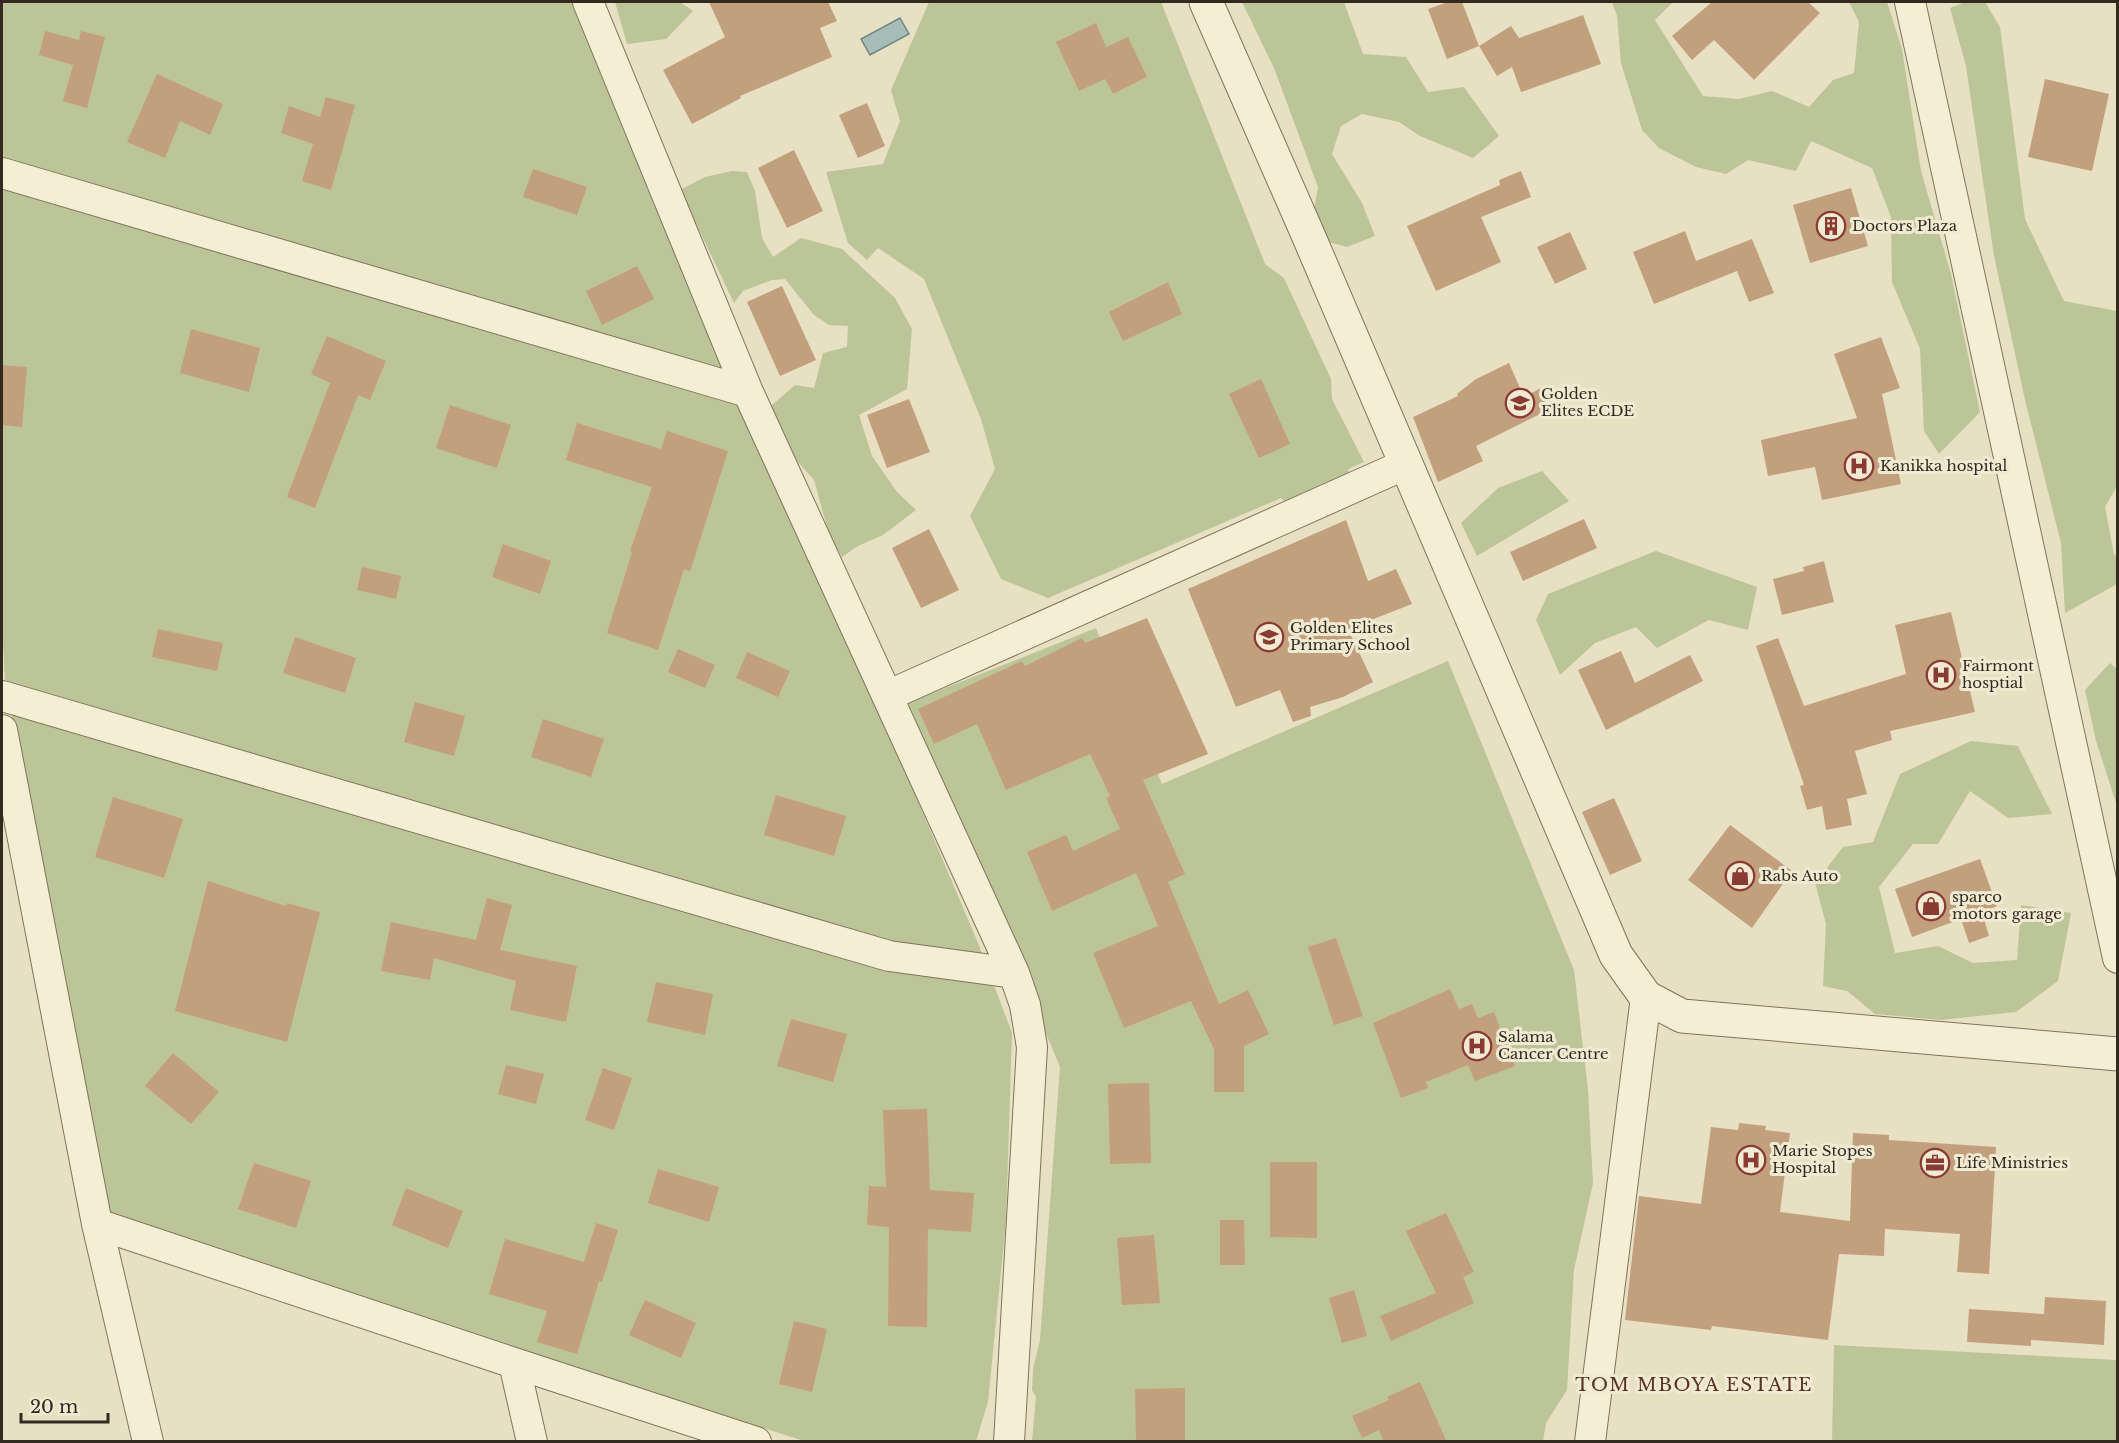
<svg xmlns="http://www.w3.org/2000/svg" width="2119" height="1443" viewBox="0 0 2119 1443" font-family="'Libre Baskerville',serif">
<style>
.green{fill:#bcc598}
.water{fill:#a5bcb7;stroke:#6d8884;stroke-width:1.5}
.building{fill:#c2a07d}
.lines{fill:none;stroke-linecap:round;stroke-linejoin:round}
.minor-casing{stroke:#80735c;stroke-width:32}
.tertiary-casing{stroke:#80735c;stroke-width:35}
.minor{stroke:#f4eed5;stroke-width:30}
.tertiary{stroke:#f4eed5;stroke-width:33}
.labels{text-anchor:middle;stroke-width:6;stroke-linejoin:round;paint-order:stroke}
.poi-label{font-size:15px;fill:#322a1e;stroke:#f1ead2;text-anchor:start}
.quarter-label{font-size:18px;letter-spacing:1.5px;fill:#593323;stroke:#f1ead2}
</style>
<rect width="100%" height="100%" fill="#e8e0c3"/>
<!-- green -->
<path class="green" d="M2 2H579L978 943 1012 1033 1006 1221 988 1402 976 1441H804L107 1215 5 680 2 624Z
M615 2H680L693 11 666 39 627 44Z
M929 2H1161L1265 264 1284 278 1331 379 1332 399 1364 462 1348 469 1349 472 1318 496 1287 504 1281 498 1048 598 1001 579 970 516 995 469 981 419 924 279 878 248 867 260 848 243 826 172 883 164 900 121 891 90Z
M1242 2H1344L1363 54 1406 57 1428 92 1464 87 1499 136 1473 158 1420 136 1399 122 1362 114 1341 126 1332 154 1362 203 1375 236 1347 247 1309 237 1318 187 1274 68Z
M1612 2H1673L1655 20 1703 96 1739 99 1772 91 1809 107 1833 80 1854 73 1859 22 1849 2H1887L1902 49 1921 171 1951 274 1980 412 1939 454 1924 431 1920 349 1892 282 1891 217 1872 168 1811 141 1796 171 1748 160 1726 174 1696 167 1659 148 1642 130 1621 63 1617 16Z
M1965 2H1985L2000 27 2025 219 2064 301 2117 311V486L2105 507 2114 554 2117 557V584L2065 613 2061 543 2025 400 1994 256 1966 66 1950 8Z
M732 171 747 172 755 191 762 238 773 257 801 238 842 249 895 298 912 329 907 389 859 415 872 456 897 492 916 510 883 535 858 546 842 557 829 534 814 480 797 461 770 407 795 385 814 388 823 353 847 347 848 326 829 325 814 315 785 279 772 280 743 291 734 303 680 190 705 177Z
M1542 471 1569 501 1477 556 1461 523 1498 488Z
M1656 551 1757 587 1748 630 1709 620 1657 648 1636 627 1595 643 1560 675 1536 620 1548 594Z
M1096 628 1162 784 1448 661 1574 970 1588 1090 1593 1183 1574 1270 1567 1390 1546 1423 1543 1441H1032L1036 1397 1032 1390 1033 1369 1040 1340 1060 1067 908 703Z
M2110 663 2117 669V806L2096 741 2085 690Z
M1971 741 2018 746 2052 814 2008 818 1970 791 1938 844H1913L1879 887 1895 953 1938 946 1973 963 2017 960 2021 905 2071 913 2058 981 2016 1012 1941 1020 1875 1014 1847 991 1823 986 1826 924 1815 883 1843 847 1873 842 1900 774Z
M1834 1345 2117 1360V1441H1832Z"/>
<!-- water -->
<path class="water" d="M900 18 909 34 870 55 861 39Z"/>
<!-- building -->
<path class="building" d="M709 2H828L837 21 820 28 832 57 740 96 741 98 692 124 663 70 725 37Z
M1448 2H1462L1479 46 1447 59 1428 9Z
M1712 2H1808L1820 13 1754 80 1714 40 1692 60 1672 36Z
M1583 15 1601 64 1521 92 1512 67 1497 76 1479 46 1511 26 1519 38Z
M1096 23 1106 47 1128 37 1147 77 1113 94 1105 79 1079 91 1056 42Z
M45 31 79 40 81 31 105 37 87 108 63 101 73 65 39 55Z
M157 74 223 104 210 135 180 121 165 158 127 142Z
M2045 79 2109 94 2092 171 2028 157Z
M326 97 355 105 331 190 302 181 313 144 281 133 289 106 320 117Z
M867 103 885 146 858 158 839 115Z
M794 150 823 211 787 228 758 168Z
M533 169 587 187 577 215 523 197Z
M1521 171 1531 197 1481 217 1501 262 1436 291 1407 226 1500 185 1499 180Z
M1851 188 1868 246 1810 263 1793 205Z
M1685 231 1696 261 1752 239 1774 293 1749 302 1737 271 1654 304 1633 252Z
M1570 232 1587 269 1555 284 1537 247Z
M637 266 654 299 602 325 586 291Z
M1168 282 1182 314 1123 341 1109 312Z
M782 286 816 360 780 376 747 302Z
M191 329 260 348 249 392 180 373Z
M327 336 386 361 370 400 358 395 315 508 287 497 330 383 311 374Z
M1881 337 1900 388 1882 394 1901 484 1822 500 1815 467 1768 476 1761 440 1857 418 1834 354Z
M1509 363 1524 397 1543 387 1554 407 1476 446 1483 461 1438 482 1413 417 1458 396 1457 394 1476 379Z
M2 365 27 367 22 427 2 425Z
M1261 379 1290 444 1259 458 1229 394Z
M909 399 930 452 887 468 867 415Z
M450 405 511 425 497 468 436 448Z
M577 423 661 449 667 431 728 451 690 572 684 569 658 650 607 633 632 552 630 551 652 487 566 460Z
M1584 519 1597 548 1523 581 1510 552Z
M1346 520 1368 581 1396 569 1412 604 1348 629 1373 682 1343 697 1310 707 1311 716 1293 722 1280 690 1236 707 1188 589Z
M929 529 959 590 921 608 892 548Z
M503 544 551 561 540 594 492 577Z
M1824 561 1834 602 1782 615 1773 579 1804 571 1803 567Z
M362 567 401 576 396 599 357 590Z
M1951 612 1975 712 1890 731 1892 740 1855 751 1867 794 1847 799 1852 825 1826 830 1822 806 1807 810 1800 786 1804 785 1756 646 1778 638 1804 706 1906 674 1895 625Z
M1147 618 1208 754 1143 780 1185 874 1168 882 1219 1004 1248 990 1269 1034 1244 1046V1092H1214V1049L1191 1001 1124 1028 1093 953 1158 926 1136 873 1052 911 1027 852 1066 835 1073 851 1120 829 1106 798 1110 796 1090 754 1006 790 977 724 934 744 918 709 1022 661 1025 666 1082 638 1085 643Z
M158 629 223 643 217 671 152 657Z
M295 637 356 658 345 693 283 673Z
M678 649 715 665 705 688 668 672Z
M1621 651 1635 683 1690 655 1703 681 1606 730 1578 670Z
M747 652 790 671 778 697 736 678Z
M415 702 465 716 454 756 404 742Z
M543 719 604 739 591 777 531 757Z
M776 795 846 816 834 856 764 835Z
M113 797 183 819 164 878 95 857Z
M1614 798 1642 861 1610 875 1582 812Z
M1730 825 1792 871 1752 928 1688 880Z
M1980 859 1997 906 1982 912 1989 936 1969 943 1961 919 1912 937 1895 889Z
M208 881 286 906 287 903 320 912 287 1042 175 1011Z
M487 898 512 905 500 950 577 966 566 1022 510 1010 516 981 434 958 430 980 381 971 391 922 476 940Z
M1336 938 1363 1016 1334 1025 1308 947Z
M656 982 713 994 705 1035 647 1022Z
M1450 989 1459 1009 1472 1004 1478 1018 1494 1012 1515 1066 1475 1081 1468 1065 1426 1082 1428 1088 1401 1098 1373 1023Z
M791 1019 847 1034 833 1082 777 1066Z
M173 1053 219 1092 191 1124 145 1086Z
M506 1065 544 1074 536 1104 498 1094Z
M603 1068 632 1078 614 1130 585 1120Z
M1149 1083 1151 1163 1110 1164 1108 1084Z
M927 1109 930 1190 974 1193 971 1232 928 1229 927 1327 888 1326 889 1227 867 1225 869 1186 886 1187 883 1110Z
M1739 1123 1766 1126 1765 1130 1790 1133 1780 1212 1850 1221 1853 1133 1889 1135V1140L1996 1147 1989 1274 1957 1272 1960 1234 1885 1229 1884 1256 1839 1254 1828 1340 1712 1326 1711 1330 1625 1320 1639 1196 1701 1204 1711 1127 1738 1130Z
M1270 1162H1317V1238L1270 1237Z
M254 1163 311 1181 296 1228 238 1209Z
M658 1169 719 1187 709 1222 648 1203Z
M406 1188 463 1211 448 1248 392 1225Z
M1446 1213 1474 1272 1463 1277 1474 1303 1391 1341 1380 1316 1436 1293 1406 1231Z
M1220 1220H1244L1245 1265H1220Z
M596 1223 618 1230 602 1282 599 1281 577 1354 537 1342 547 1311 489 1294 505 1239 584 1262Z
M1154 1235 1160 1303 1122 1305 1117 1238Z
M1354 1290 1367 1336 1342 1343 1329 1298Z
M2045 1297 2106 1301 2104 1345 2031 1340V1346L1967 1342 1969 1309 2044 1314Z
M645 1300 696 1323 681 1358 629 1335Z
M794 1321 827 1329 812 1392 779 1384Z
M1420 1382 1447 1442H1384L1379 1430 1362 1438 1352 1416 1389 1400 1387 1397Z
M1185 1388V1442H1136L1135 1389Z"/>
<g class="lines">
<!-- minor casing -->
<g class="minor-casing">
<path id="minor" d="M588 2 748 392 1014 973 1025 1005 1032 1047 1009 1442
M1910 2 2118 958
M2 173 748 392
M2 696 889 956 1014 973
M887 696 1406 464
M2 730 97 1224 148 1442
M97 1224 514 1363 756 1442
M514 1363 532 1442
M1590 1442 1646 997"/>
</g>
<!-- tertiary casing -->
<g class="tertiary-casing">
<path id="tertiary" d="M1206 2 1309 237 1616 955 1646 997 1682 1016 2118 1054"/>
</g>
<!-- minor -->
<use href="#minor" class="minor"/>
<!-- tertiary -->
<use href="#tertiary" class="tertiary"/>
</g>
<!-- icons -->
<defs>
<g id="building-ring" transform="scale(1.5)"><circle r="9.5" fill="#f1ead2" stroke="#883a33" stroke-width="1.5"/><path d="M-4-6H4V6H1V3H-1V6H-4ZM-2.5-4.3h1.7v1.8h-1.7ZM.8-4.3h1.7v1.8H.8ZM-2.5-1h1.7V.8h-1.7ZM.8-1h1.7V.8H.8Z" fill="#883a33"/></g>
<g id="school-ring" transform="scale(1.5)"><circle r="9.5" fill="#f1ead2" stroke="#883a33" stroke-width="1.5"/><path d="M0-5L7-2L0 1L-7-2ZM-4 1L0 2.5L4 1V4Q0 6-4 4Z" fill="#883a33"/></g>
<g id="hospital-ring" transform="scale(1.5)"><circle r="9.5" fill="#f1ead2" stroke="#883a33" stroke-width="1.5"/><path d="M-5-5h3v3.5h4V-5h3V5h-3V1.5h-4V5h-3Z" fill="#883a33"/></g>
<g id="shop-ring" transform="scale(1.5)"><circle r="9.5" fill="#f1ead2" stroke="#883a33" stroke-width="1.5"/><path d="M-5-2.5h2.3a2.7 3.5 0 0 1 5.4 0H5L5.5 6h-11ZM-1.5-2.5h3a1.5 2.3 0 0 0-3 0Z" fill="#883a33"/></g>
<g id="office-ring" transform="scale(1.5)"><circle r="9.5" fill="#f1ead2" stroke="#883a33" stroke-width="1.5"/><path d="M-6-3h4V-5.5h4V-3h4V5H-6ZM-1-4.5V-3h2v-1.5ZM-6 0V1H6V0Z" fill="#883a33"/></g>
</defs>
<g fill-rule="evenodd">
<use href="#building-ring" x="1831" y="226"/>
<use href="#school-ring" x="1520" y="403"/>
<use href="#hospital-ring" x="1859" y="466"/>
<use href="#school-ring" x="1269" y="637"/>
<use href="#hospital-ring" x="1941" y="675"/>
<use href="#shop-ring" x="1740" y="876"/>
<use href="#shop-ring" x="1931" y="906"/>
<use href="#hospital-ring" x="1477" y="1046"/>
<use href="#hospital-ring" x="1751" y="1160"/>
<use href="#office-ring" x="1935" y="1163"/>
</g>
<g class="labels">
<!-- poi labels -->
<g class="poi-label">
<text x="1852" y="231">Doctors Plaza</text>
<text x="1541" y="399">Golden<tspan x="1541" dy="17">Elites ECDE</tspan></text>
<text x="1880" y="471">Kanikka hospital</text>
<text x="1290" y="633">Golden Elites<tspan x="1290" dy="17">Primary School</tspan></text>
<text x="1962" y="671">Fairmont<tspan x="1962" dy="17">hosptial</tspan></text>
<text x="1761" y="881">Rabs Auto</text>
<text x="1952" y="902">sparco<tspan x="1952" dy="17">motors garage</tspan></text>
<text x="1498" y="1042">Salama<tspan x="1498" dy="17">Cancer Centre</tspan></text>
<text x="1772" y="1156">Marie Stopes<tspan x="1772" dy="17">Hospital</tspan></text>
<text x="1956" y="1168">Life Ministries</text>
</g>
<!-- quarter labels -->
<g class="quarter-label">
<text x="1694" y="1391">TOM MBOYA ESTATE</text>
</g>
</g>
<!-- border -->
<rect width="2119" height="1443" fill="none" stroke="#322a1e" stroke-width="6"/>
<!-- scale -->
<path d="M21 1413v9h87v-9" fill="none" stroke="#322a1e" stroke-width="3"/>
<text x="30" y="1413" font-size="18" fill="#322a1e" stroke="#f1ead2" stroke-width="4.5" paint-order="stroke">20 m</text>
</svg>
